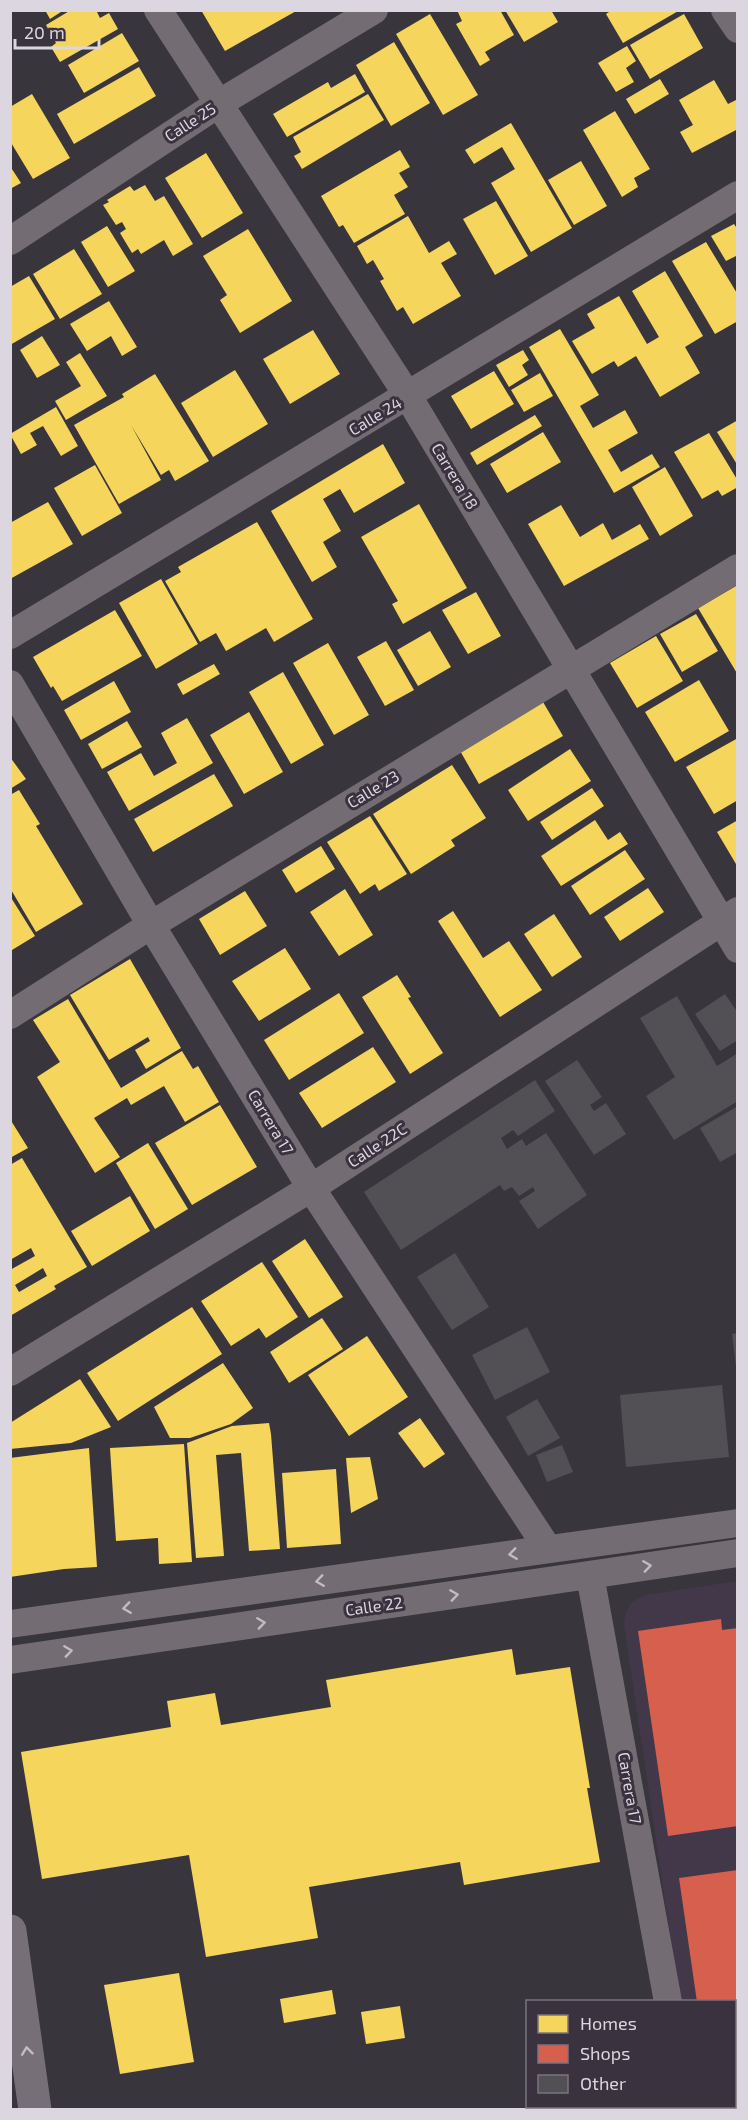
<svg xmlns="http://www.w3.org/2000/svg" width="748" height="2120" viewBox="0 0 748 2120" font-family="'Exo 2',sans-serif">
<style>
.built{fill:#43384a}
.homes{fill:#f6d55c;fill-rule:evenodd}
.shops{fill:#d6604d}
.building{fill:#524f55}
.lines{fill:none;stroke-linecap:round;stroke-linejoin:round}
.street{stroke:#746c73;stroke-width:28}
.secondary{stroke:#776f78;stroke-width:33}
.oneway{stroke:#c1bcc4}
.oneway2{stroke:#c2bcc5}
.labels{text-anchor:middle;stroke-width:6;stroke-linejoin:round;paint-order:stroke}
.street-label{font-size:16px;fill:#dbd6df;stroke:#3a323f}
</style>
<rect width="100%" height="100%" fill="#39353c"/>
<!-- built -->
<path class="built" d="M737 1581V2047H735L734 2002 680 2001 624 1624 626 1612 632 1602 646 1595Z"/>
<!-- homes -->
<path class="homes" d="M45 10H64L50 19Z
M71 10H96L100 18 109 13 118 29 60 62 51 47 56 43 46 25Z
M201 10H298L225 51Z
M457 10H500L514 35 485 52 490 60 480 66 456 24 462 21Z
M505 10H551L558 22 524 42Z
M612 10H680L623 43 606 14Z
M430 14 478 95 443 115 396 34Z
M684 14 703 48 650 79 630 45Z
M122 33 139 61 84 93 68 65Z
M394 42 430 103 391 126 356 65Z
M627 46 636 61 626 68 634 82 616 92 598 63Z
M139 67 156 96 74 144 57 114Z
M355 74 365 92 287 137 273 114 328 82 331 88Z
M660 79 669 94 635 114 626 99Z
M714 80 728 104 738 99V129L692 153 680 132 693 125 679 100Z
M32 94 70 158 33 179 10 141V107Z
M368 94 384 120 302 169 294 156 301 152 293 137Z
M615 111 650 169 634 178 638 187 622 197 583 130Z
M511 123 572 228 531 252 491 183 515 169 502 147 474 164 465 150Z
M400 150 410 167 399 173 408 187 394 195 405 214 354 243 343 225 339 227 321 196Z
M206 153 243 213 202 238 165 178Z
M581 161 607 206 574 225 548 180Z
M10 166 21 183 10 189Z
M145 185 155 201 164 196 193 244 173 256 164 240 141 254 138 249 132 253 120 233 126 229 122 222 116 225 103 205 109 202 107 200 130 186 134 191Z
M496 201 528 256 495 275 463 219Z
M408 216 429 253 449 241 457 254 441 263 461 296 413 324 403 307 397 311 380 281 384 279 373 260 367 264 357 246Z
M734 224 738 230V255L726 261 711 236Z
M107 226 135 271 108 287 81 242Z
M248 229 292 301 240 333 220 300 227 295 203 256Z
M706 242 738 295V321L715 334 672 261Z
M74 249 102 294 60 319 33 274Z
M665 271 703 336 685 347 700 373 660 397 636 356 618 367 614 361 592 374 572 341 595 328 587 314 619 296 647 344 659 337 632 291Z
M29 276 55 319 10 345V287Z
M109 301 137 347 122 356 111 336 87 351 70 324Z
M560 329 599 395 580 406 593 428 625 410 638 433 608 450 621 472 652 454 660 467 614 493 529 347Z
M313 330 340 374 290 404 263 359Z
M42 336 60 365 37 378 20 350Z
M523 350 529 360 522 365 528 375 509 387 496 365Z
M80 353 107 396 66 420 55 401 81 386 66 362Z
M235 370 268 424 213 457 181 403Z
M494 371 514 404 471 429 451 396Z
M540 373 553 396 524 412 511 390Z
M155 374 209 461 175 481 169 470 161 475 131 425 161 480 119 504 74 425 124 397 122 394Z
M56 407 78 446 61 456 43 426 30 433 37 445 21 454 10 434Z
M535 415 542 426 477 465 470 453Z
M738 420V466L717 432Z
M543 432 561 462 507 493 490 464Z
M709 433 738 481V487L722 496 718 490 702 499 674 452Z
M383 444 405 483 354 513 340 489 323 499 341 531 323 542 337 567 312 582 271 511Z
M95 465 122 513 82 536 54 488Z
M665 467 693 516 660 536 632 487Z
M48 502 73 544 10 579V523Z
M419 504 467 588 403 624 392 604 398 601 361 537Z
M561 505 580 537 603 523 612 540 640 524 649 539 564 586 528 524Z
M257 522 313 619 274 642 266 628 226 651 216 633 200 642 165 581 181 572 178 567Z
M161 579 198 644 156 669 119 603Z
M736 586 738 589V675L698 608Z
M476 592 501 636 468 654 442 610Z
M115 610 142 656 62 701 53 686 51 688 33 657Z
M696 614 718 651 682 672 660 634Z
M430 631 451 667 418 686 397 650Z
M656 636 683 681 637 708 610 663Z
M386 641 414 690 385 706 357 657Z
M328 643 369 715 334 735 293 663Z
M214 664 220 674 183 695 177 684Z
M283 672 324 745 291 764 249 692Z
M699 680 729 731 675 762 645 712Z
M114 681 131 712 81 740 64 710Z
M543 702 563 736 479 784 459 749Z
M249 712 283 772 244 794 210 735Z
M187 718 213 763 129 811 107 772 141 753 154 776 177 763 161 733Z
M127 721 142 747 102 769 88 744Z
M738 738V800L714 814 686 767Z
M570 749 591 781 528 821 508 790Z
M10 757 26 779 10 789Z
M452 765 486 818 451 840 455 846 411 874 373 814Z
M214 774 233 806 153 852 134 819Z
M592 788 604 806 552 840 540 822Z
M19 790 40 824 36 826 83 904 36 932 10 888V795Z
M370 816 407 874 379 891 375 884 360 894 327 842Z
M595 820 608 840 620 832 628 844 561 886 541 856Z
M738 820V862L736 864 717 832Z
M321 846 335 869 296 893 282 870Z
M625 850 645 879 590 915 571 886Z
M648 888 664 912 620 941 604 917Z
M345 889 373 935 339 956 310 912Z
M245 891 267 926 220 955 199 919Z
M10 896 35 936 12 950 10 949Z
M453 911 483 958 509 941 542 990 500 1017 438 921Z
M554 914 582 957 552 977 524 934Z
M285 948 311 989 259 1021 232 981Z
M130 959 181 1048 146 1069 135 1050 150 1041 148 1037 109 1060 70 995Z
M397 975 411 997 408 998 443 1053 410 1074 362 997Z
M339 993 364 1033 289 1080 264 1040Z
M68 999 121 1088 182 1051 193 1069 198 1066 219 1102 185 1122 164 1086 131 1105 127 1098 94 1118 120 1157 95 1173 37 1077 60 1062 33 1020Z
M373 1047 396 1082 322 1128 299 1093Z
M220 1105 257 1167 192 1205 155 1143Z
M10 1119 28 1148 10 1158Z
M148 1143 188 1209 155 1229 116 1163Z
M22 1158 87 1267 54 1286 56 1289 10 1316V1270L35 1256 31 1248 10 1260V1165ZM43 1268 47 1276 19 1292 15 1285Z
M130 1196 150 1231 92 1266 71 1231Z
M305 1239 343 1297 309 1318 272 1261Z
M262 1262 298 1317 266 1338 259 1328 231 1346 201 1301Z
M192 1307 222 1354 118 1421 87 1373Z
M322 1318 343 1349 289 1383 270 1352Z
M367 1336 408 1397 349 1436 308 1375Z
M223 1363 253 1408 231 1424 190 1438H170L154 1407Z
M80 1379 111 1427 71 1443 10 1449V1423Z
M420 1418 445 1454 424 1468 398 1433Z
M269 1423 271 1434 280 1549 249 1551 241 1453 216 1455 224 1556 196 1558 187 1443 232 1426Z
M184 1444 192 1562 159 1564 158 1538 116 1541 110 1448Z
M89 1448 97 1567 64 1569 10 1577V1458Z
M370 1457 378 1499 351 1513 346 1458Z
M336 1469 341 1544 287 1548 282 1473Z
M512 1649 516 1675 570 1667 590 1788H587L600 1862 464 1885 460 1862 309 1887 318 1938 206 1957 189 1855 42 1879 21 1752 171 1727 167 1701 215 1693 221 1725 331 1707 326 1680Z
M179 1973 194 2062 120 2074 104 1985Z
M332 1990 336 2014 284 2023 280 1999Z
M400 2006 405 2038 366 2044 361 2012Z"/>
<!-- shops -->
<path class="shops" d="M721 1619 722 1630 738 1628V1826L668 1836 638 1631Z
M738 1870V2032L734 2033V2002H697L679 1878Z"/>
<!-- building -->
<path class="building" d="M725 994 738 1013V1040L720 1051 695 1014Z
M677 996 717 1066 738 1053V1101L674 1140 646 1096 675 1077 640 1018Z
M577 1060 602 1097 590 1105 594 1111 606 1103 626 1134 594 1155 545 1081Z
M535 1080 555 1111 518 1136 513 1130 501 1138 507 1149 522 1139 526 1146 546 1133 587 1195 538 1229 519 1201 535 1191 533 1187 519 1196 512 1187 504 1191 500 1185 401 1250 364 1192Z
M738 1106V1152L720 1162 700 1128Z
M455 1253 489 1307 452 1330 417 1277Z
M527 1327 550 1372 495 1400 472 1355Z
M738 1333V1367H736L732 1334Z
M722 1385 729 1457 626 1467 620 1395Z
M537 1399 560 1438 528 1456 506 1417Z
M562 1445 573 1472 547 1482 536 1455Z"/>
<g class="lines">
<!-- street -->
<path class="street" d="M158 10 408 396 738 949
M725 10 738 29
M10 241 218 104 374 10
M10 635C253 489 495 342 738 195
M10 684 151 925 311 1188 548 1549
M10 1015 151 925 738 568
M10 1372 311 1188 738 911
M590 1575 668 2002
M10 1624 738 1523
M10 1660 738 1553
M685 2106V2110"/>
<!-- secondary -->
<path class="secondary" d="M10 1931 35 2110
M734 2082H738
M561 2110 580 2106"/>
</g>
<!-- one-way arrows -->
<defs><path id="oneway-chevron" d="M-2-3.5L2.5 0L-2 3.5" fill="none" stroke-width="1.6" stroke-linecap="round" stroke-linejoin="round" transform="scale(1.5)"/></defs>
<g class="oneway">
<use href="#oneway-chevron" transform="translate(513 1554) rotate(172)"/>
<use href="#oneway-chevron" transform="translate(647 1566) rotate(-8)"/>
<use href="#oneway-chevron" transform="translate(320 1581) rotate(172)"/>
<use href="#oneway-chevron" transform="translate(454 1595) rotate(-8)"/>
<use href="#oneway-chevron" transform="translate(127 1608) rotate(172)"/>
<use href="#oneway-chevron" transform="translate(261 1623) rotate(-8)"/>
<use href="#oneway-chevron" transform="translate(68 1651) rotate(-8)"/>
</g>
<use class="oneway2" href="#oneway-chevron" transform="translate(27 2051) rotate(-97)"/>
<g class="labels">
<!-- street labels -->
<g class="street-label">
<text transform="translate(190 122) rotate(-33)" y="6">Calle 25</text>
<text transform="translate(375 416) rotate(-31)" y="6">Calle 24</text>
<text transform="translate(455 476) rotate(59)" y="6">Carrera 18</text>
<text transform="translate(373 789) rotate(-31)" y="6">Calle 23</text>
<text transform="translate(271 1122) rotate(59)" y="6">Carrera 17</text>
<text transform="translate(377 1145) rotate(-33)" y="6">Calle 22C</text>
<text transform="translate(374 1606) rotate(-8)" y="6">Calle 22</text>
<text transform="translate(630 1788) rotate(80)" y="6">Carrera 17</text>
</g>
</g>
<!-- border -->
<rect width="748" height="2120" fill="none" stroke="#dbd6df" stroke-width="24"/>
<!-- legend -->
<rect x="526" y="2000" width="210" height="108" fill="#3a323f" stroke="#7a747f" stroke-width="1.5"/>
<rect x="538" y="2015" width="30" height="18" fill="#f6d55c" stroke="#7a747f" stroke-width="1.5"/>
<text x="580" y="2030" font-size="18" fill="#dbd6df">Homes</text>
<rect x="538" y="2045" width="30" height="18" fill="#d6604d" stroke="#7a747f" stroke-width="1.5"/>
<text x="580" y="2060" font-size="18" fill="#dbd6df">Shops</text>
<rect x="538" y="2075" width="30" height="18" fill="#524f55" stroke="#7a747f" stroke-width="1.5"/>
<text x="580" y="2090" font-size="18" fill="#dbd6df">Other</text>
<!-- scale -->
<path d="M15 39v9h84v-9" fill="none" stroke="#dbd6df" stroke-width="3"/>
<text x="24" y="39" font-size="18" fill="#dbd6df" stroke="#3a323f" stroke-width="4.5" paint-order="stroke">20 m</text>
</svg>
